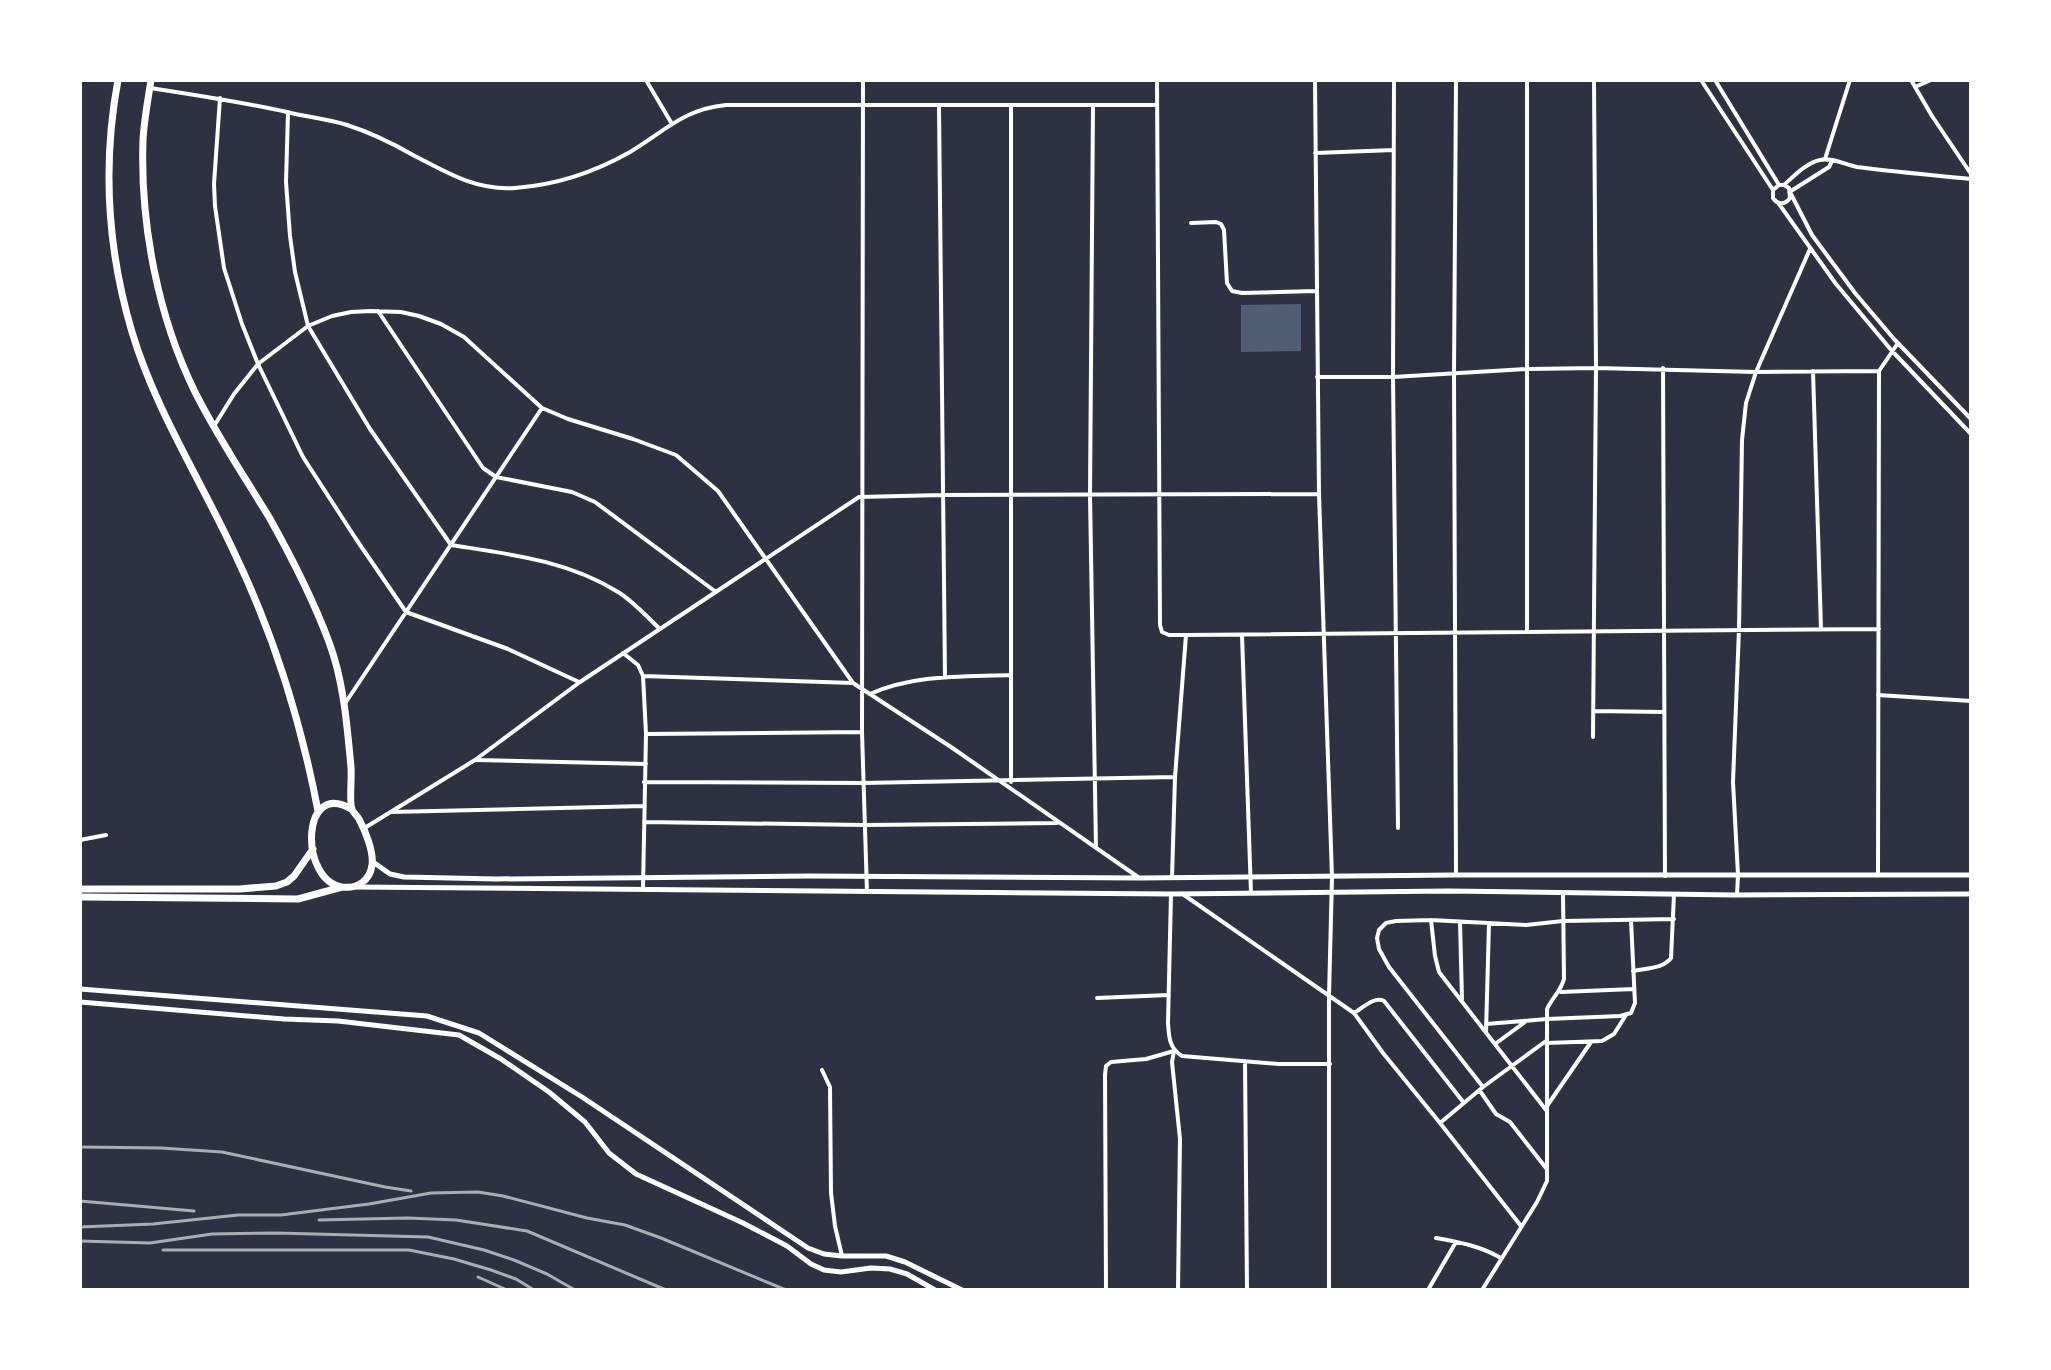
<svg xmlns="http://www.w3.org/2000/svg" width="2051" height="1370" viewBox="0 0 2051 1370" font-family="'Varela Round',sans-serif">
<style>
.water{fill:#4f5d75}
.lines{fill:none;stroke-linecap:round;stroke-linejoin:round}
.minor{stroke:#fff;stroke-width:4}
.tertiary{stroke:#fff;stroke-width:5}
.primary{stroke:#fff;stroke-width:7}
.rail{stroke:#abadb3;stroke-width:3}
</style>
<rect width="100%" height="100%" fill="#2d3142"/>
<!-- water -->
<path class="water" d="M1301 304V351L1241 352V305Z"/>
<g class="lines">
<!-- minor -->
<path class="minor" d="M646 80 672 124
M863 80 862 732 867 892
M1157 80 1160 625 1162 632 1169 635H1186L1879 629
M1315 80 1319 494 1332 877 1329 996V1290
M1394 80 1393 377 1398 828
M1456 80 1454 374 1456 875
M1701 80 1773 190
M1715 80 1779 185H1784L1789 188 1790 198C1785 205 1778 205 1773 198V190L1779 185
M1911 80 1932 116 1971 174
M1915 87 1931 80
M150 88C196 95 242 102 287 112 307 117 327 119 347 125 369 132 392 143 413 155 446 172 476 191 515 188 555 185 595 172 630 152 665 131 684 109 726 105H1157
M220 98 214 184 215 206 224 268 242 324 258 364 303 457 356 539 406 612 508 649 579 682
M1011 105V782
M939 106 945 677
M1093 106 1090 495 1096 848
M288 112 286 182 290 236 295 272 308 326 370 429 451 545C508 554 567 560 618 592 633 601 647 617 660 629
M1315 153 1394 150
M1825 159 1850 80
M1784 185C1794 176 1806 163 1820 160 1831 157 1846 165 1857 167 1895 172 1933 175 1971 179
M1791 191 1829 167 1832 161
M1791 194 1812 235 1855 293 1894 339 1971 419
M1779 204 1836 284 1892 351 1971 434
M1191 223 1216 222 1221 224 1224 230 1227 283 1232 291 1242 293 1316 291
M378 311 483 468 496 477 572 492 595 502 716 592
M1663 368 1665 876
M1813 371 1821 629
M1317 377H1393L1528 369 1596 368 1756 372 1879 371
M214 426 234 394 258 364 308 326 332 316 351 312 371 311 401 312 419 316 441 324 464 337 542 408 568 419 633 439 676 455 718 491 853 683 951 747 1138 877
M1527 632V80
M1242 635 1251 893
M623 653 638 665 643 676 853 683
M870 694C915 674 963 677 1011 675
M1878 695 1971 701
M346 702 542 408
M1594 711 1664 712
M646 734 862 732
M1593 737 1596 368 1594 80
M476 760 646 764
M644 782 863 783 1175 777
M391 812 645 806
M644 822 864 825 1057 823
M363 829 475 760 580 682 859 497 942 495 1319 494
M80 840 106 835
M1878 875 1879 371 1898 343
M1172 878 1175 777 1186 635
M643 889 646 734 643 676
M1171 894 1168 1023C1169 1037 1169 1048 1182 1056L1279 1064H1330
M1184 895 1354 1013 1383 1053 1440 1123 1521 1226
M1737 895 1738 875 1733 782 1739 629 1742 440 1746 403 1756 372 1810 249
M1431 920 1435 956 1439 972 1546 1110
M1460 922 1462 999
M1633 971C1646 968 1663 969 1671 958L1674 894
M1561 992 1634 989
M1097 998 1169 995
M1354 1013C1363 1008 1374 996 1384 1001L1464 1103
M1486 1024 1547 1019 1620 1016 1631 1013 1635 1003 1631 920
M1486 1033 1489 923
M1547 1043 1602 1041 1614 1034 1626 1015
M1495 1044 1525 1022
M1174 1051 1172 1062 1180 1139 1178 1290
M1245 1061 1247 1290
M822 1070 830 1087 831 1193 835 1226 842 1256
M1483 1087 1389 967 1379 949 1377 938 1379 930 1386 923 1396 921 1431 920 1526 925 1563 921 1674 919
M1480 1091 1496 1114 1510 1122 1546 1168
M1547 1106 1591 1042
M1440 1123 1483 1087 1546 1041
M1436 1238C1459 1242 1480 1246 1501 1258
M1106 1290 1105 1075 1106 1066 1111 1062 1146 1059 1174 1051
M1428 1290 1456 1242
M1482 1290 1537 1202 1547 1181V1009C1552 998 1561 991 1564 979L1563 893"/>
<!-- tertiary -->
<path class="tertiary" d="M373 862 390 874 404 877 496 879 808 876 1140 878 1456 875H1971
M353 887 1171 894 1448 891 1734 895 1971 894
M80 989 427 1016 479 1033 582 1097 808 1248 824 1254 842 1256H886L905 1262 962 1290
M80 1002 284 1019 338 1021 459 1035 501 1059 549 1092 585 1122 609 1153 636 1174 743 1223 787 1246 811 1264 824 1270 841 1272 871 1268 890 1269 907 1274 935 1290"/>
<!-- primary -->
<path class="primary" d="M118 80C102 166 107 248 132 332 155 409 200 479 234 552 274 635 301 722 318 811
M151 80C148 100 144 120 143 140 140 224 158 317 195 392 217 436 244 476 269 517 292 558 313 599 329 642 344 682 347 726 351 767 352 777 349 803 352 809 353 813 357 815 359 819 365 830 374 852 372 865 370 881 357 889 342 887 299 880 301 779 351 809
M80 889H239L276 886 287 882 294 876 313 849
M80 897 298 899 342 887"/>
<!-- rail -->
<path class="rail" d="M80 1147 161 1148 222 1152 385 1187 411 1191
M80 1201 194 1211
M319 1220 407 1218 456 1220 527 1231 666 1290
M80 1227 153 1224 238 1215H281L369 1204 431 1193 478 1192 503 1196 587 1218 625 1225 661 1238 786 1290
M80 1241 150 1243 212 1234 276 1233 428 1237 484 1250 514 1260 547 1274 575 1290
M163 1250H409L454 1259 491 1270 516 1279 534 1290
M478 1277 507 1290"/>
</g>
<!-- border -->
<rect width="2051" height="1370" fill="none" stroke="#ffffff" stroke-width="164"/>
</svg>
